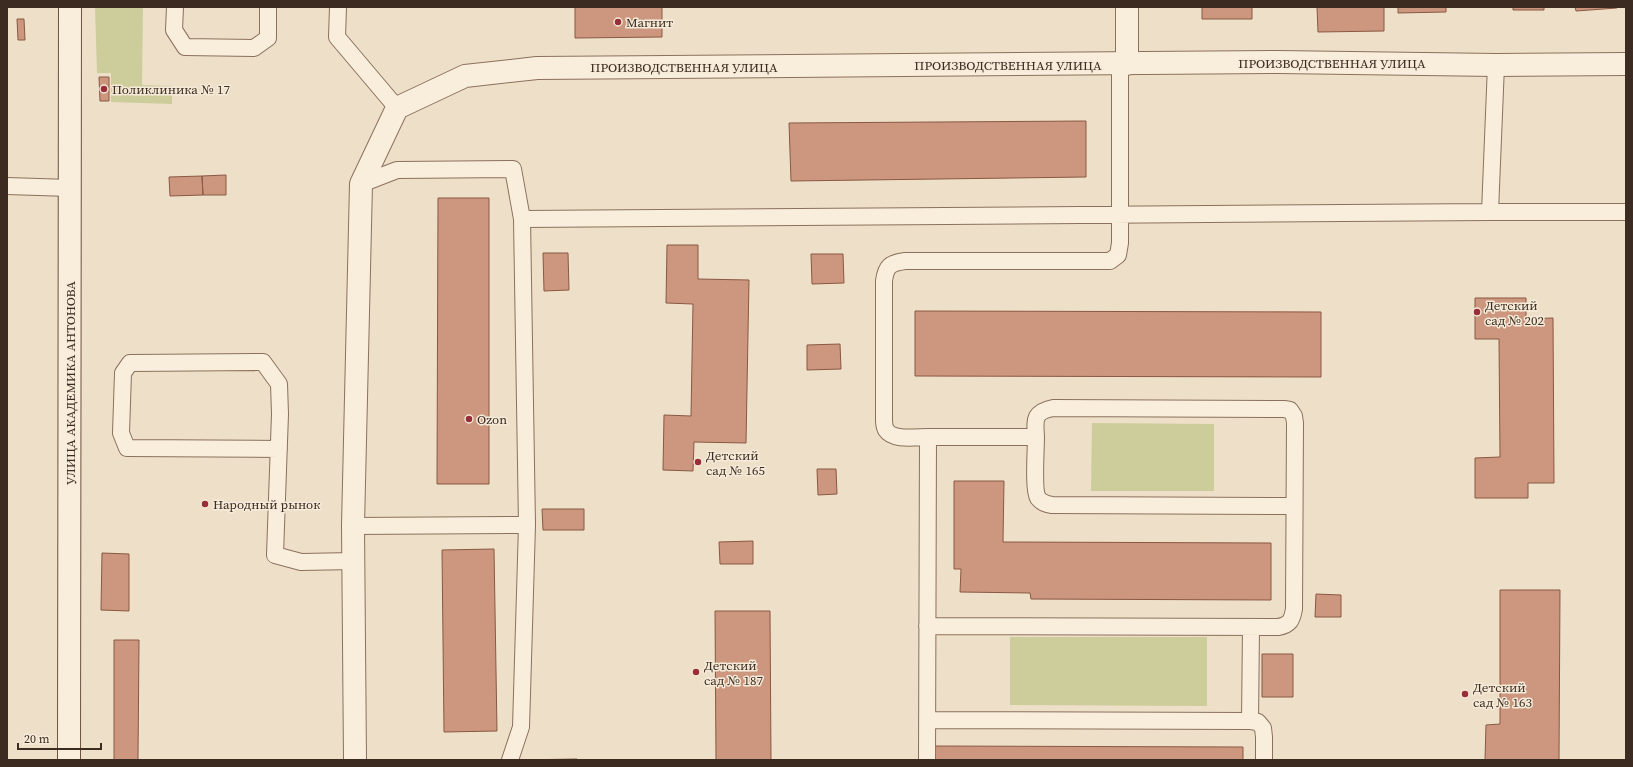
<svg xmlns="http://www.w3.org/2000/svg" width="1633" height="767" viewBox="0 0 1633 767" font-family="'Source Serif 4',serif">
<style>
.green{fill:#cccd9b}
.building{fill:#cc977e;stroke:#8a5843}
.lines{fill:none;stroke-linecap:round;stroke-linejoin:round}
.lane-casing{stroke:#8b715d;stroke-width:18}
.street-casing{stroke:#8b715d;stroke-width:24}
.secondary-casing{stroke:#6d5240;stroke-width:24}
.lane{stroke:#f9eddb;stroke-width:16}
.street{stroke:#f9eddb;stroke-width:22}
.secondary{stroke:#f9eddb;stroke-width:22}
.poi-dot{fill:#992d38;stroke:#f6ead8;stroke-width:1.5}
.labels{text-anchor:middle;stroke-width:3;stroke-linejoin:round;paint-order:stroke}
.poi-label{font-size:13px;fill:#3b2b20;stroke:#f6ead8;text-anchor:start}
.street-label{font-size:13px;fill:#3b2b20;stroke:#f6ead8}
</style>
<rect width="100%" height="100%" fill="#eedfc8"/>
<!-- green -->
<path class="green" d="M95 7H143L142 85 172 86V104L111 102V73H97Z
M1092 423 1214 424V491H1091Z
M1010 637H1207V706L1010 705Z"/>
<!-- building -->
<path class="building" d="M575 7H662V37L575 38Z
M1202 7H1252V19H1202Z
M1317 7H1384V31L1318 32Z
M1398 7H1446V12L1398 13Z
M1513 7H1544V10H1513Z
M1575 7H1617V8L1576 11Z
M17 19H24L25 40H18Z
M99 77H109V101H100Z
M1086 121V177L791 181 789 123Z
M226 175V195H203L202 176Z
M202 176 203 195 170 196 169 177Z
M438 198H489V484H437Z
M667 245H698V279L749 280 746 443 694 442 693 471 663 470 664 415 691 416 693 304 666 303Z
M543 253H568L569 290 544 291Z
M811 254H843L844 283 812 284Z
M1475 298H1526V319L1553 318 1554 483H1528V498H1475V458L1500 457 1499 339H1475Z
M915 311 1321 312V377L915 376Z
M840 344 841 369 807 370V345Z
M817 469H836L837 494 818 495Z
M954 481H1004L1003 542 1271 543V600L1031 599 1030 593 960 592 961 569H954Z
M542 509H584V530H543Z
M753 541V564H720L719 542Z
M494 549 497 731 444 732 442 550Z
M102 553 129 554V611L101 610Z
M1500 590H1560L1559 760H1485L1486 725 1500 724Z
M1316 594 1341 595V617H1315Z
M715 611H770L771 760H716Z
M114 640H139L138 760H114Z
M1262 654H1293V697H1262Z
M932 746 1243 747V760H932Z
M577 759V760H519Z"/>
<g class="lines">
<!-- lane casing -->
<g class="lane-casing">
<path id="lane" d="M175 7 174 30 185 47 254 48 268 38V7
M338 7 337 37 397 108
M1496 65 1490 212H1626
M361 184 397 170 513 169 522 219 527 525 521 727 510 760
M7 186 70 188
M522 219 1490 212
M1036 437C1036 449 1033 490 1038 498 1042 503 1046 504 1052 505L1294 506
M279 449 127 448 121 433 123 373 130 363 263 362 279 384 280 414 275 555 301 562 354 561
M353 526 527 525
M927 626 1278 627C1290 625 1292 620 1294 609L1295 423 1294 416 1290 410 1284 409 1053 408C1033 412 1035 420 1036 437H928
M927 720 1250 721 1258 722 1263 728 1264 737V760
M1250 721 1251 627
M927 760 928 437C916 437 893 441 886 430 885 428 884 423 884 420V281C886 266 890 263 905 261H1110L1118 255 1120 243V64"/>
</g>
<!-- street casing -->
<g class="street-casing">
<path id="street" d="M1127 64V7
M355 760 353 526 361 184 397 108 465 76 537 68 1278 62 1496 65 1626 64"/>
</g>
<!-- secondary casing -->
<g class="secondary-casing">
<path id="secondary" d="M69 760 70 7"/>
</g>
<!-- lane -->
<use href="#lane" class="lane"/>
<!-- street -->
<use href="#street" class="street"/>
<!-- secondary -->
<use href="#secondary" class="secondary"/>
</g>
<!-- markers -->
<g class="poi-dot">
<circle cx="618" cy="22" r="4"/>
<circle cx="104" cy="89" r="4"/>
<circle cx="1477" cy="312" r="4"/>
<circle cx="469" cy="419" r="4"/>
<circle cx="698" cy="462" r="4"/>
<circle cx="205" cy="504" r="4"/>
<circle cx="696" cy="672" r="4"/>
<circle cx="1465" cy="694" r="4"/>
</g>
<g class="labels">
<!-- poi labels -->
<g class="poi-label">
<text x="626" y="27">Магнит</text>
<text x="112" y="94">Поликлиника № 17</text>
<text x="1485" y="310">Детский<tspan x="1485" dy="15">сад № 202</tspan></text>
<text x="477" y="424">Ozon</text>
<text x="706" y="460">Детский<tspan x="706" dy="15">сад № 165</tspan></text>
<text x="213" y="509">Народный рынок</text>
<text x="704" y="670">Детский<tspan x="704" dy="15">сад № 187</tspan></text>
<text x="1473" y="692">Детский<tspan x="1473" dy="15">сад № 163</tspan></text>
</g>
<!-- street labels -->
<g class="street-label">
<text x="1332" y="68">ПРОИЗВОДСТВЕННАЯ УЛИЦА</text>
<text x="1008" y="70">ПРОИЗВОДСТВЕННАЯ УЛИЦА</text>
<text x="684" y="72">ПРОИЗВОДСТВЕННАЯ УЛИЦА</text>
<text transform="translate(70 383) rotate(-90)" y="5">УЛИЦА АКАДЕМИКА АНТОНОВА</text>
</g>
</g>
<!-- border -->
<rect width="1633" height="767" fill="none" stroke="#3b2b20" stroke-width="16"/>
<!-- scale -->
<path d="M18 743v6h83v-6" fill="none" stroke="#3b2b20" stroke-width="2"/>
<text x="24" y="743" font-size="12" fill="#3b2b20" stroke="#f6ead8" stroke-width="3" paint-order="stroke">20 m</text>
</svg>
